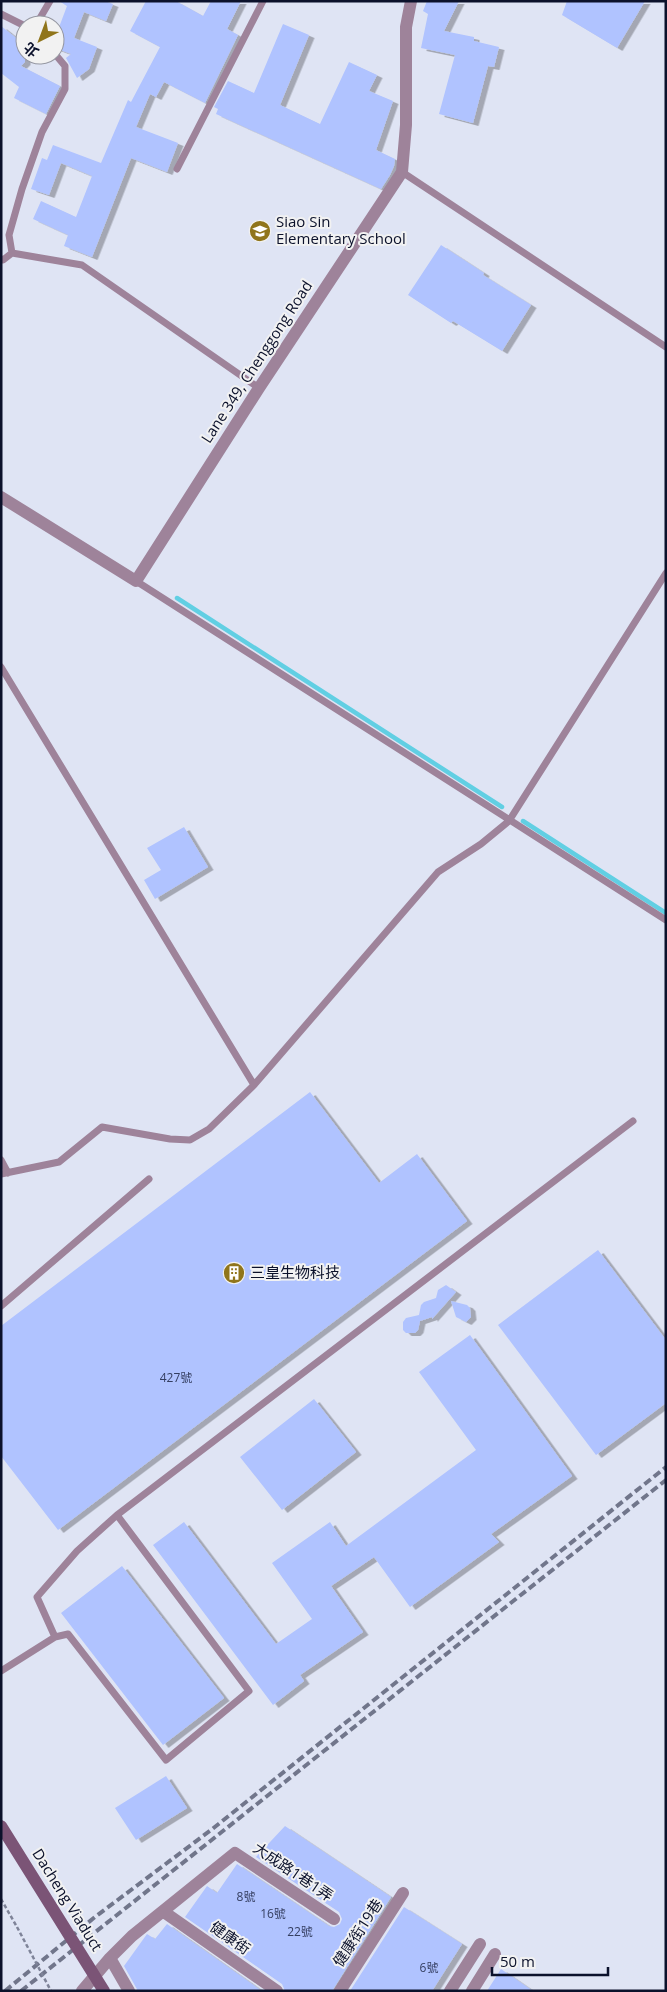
<svg xmlns="http://www.w3.org/2000/svg" width="667" height="1992" viewBox="0 0 667 1992" font-family="'Open Sans','Noto Sans TC',sans-serif">
<style>
.lines{fill:none;stroke-linecap:round;stroke-linejoin:round}
.stream{stroke:#61cfe3;stroke-width:4.5}
.building{fill:#b0c3ff;filter:url(#shadow)}
.path{stroke:#7e8398;stroke-width:2.5;stroke-dasharray:4 2.5;stroke-linecap:butt}
.lane{stroke:#9e839a;stroke-width:7}
.street{stroke:#9e839a;stroke-width:12}
.rail{stroke:#71768b;stroke-width:4;stroke-dasharray:8 4;stroke-linecap:butt}
.path-bridge{stroke:#7e8398;stroke-width:2.5;stroke-dasharray:4 2.5;stroke-linecap:butt}
.secondary-bridge{stroke:#7b5476;stroke-width:12}
.labels{text-anchor:middle;stroke-width:4;stroke-linejoin:round;paint-order:stroke}
.number-label{font-size:12px;fill:#343e60}
.poi-label{font-size:15px;fill:#0b112b;stroke:#f2f2f2;text-anchor:start}
.street-label{font-size:15px;fill:#0b112b;stroke:#f2f2f2}
</style>
<defs>
<filter id="shadow"><feDropShadow dx="5.5" dy="3" stdDeviation="0" flood-color="#0004"/></filter>
</defs>
<rect width="100%" height="100%" fill="#dfe4f4"/>
<g class="lines">
<!-- stream -->
<path class="stream" d="M177 598 502 807
M523 821 666 913"/>
</g>
<!-- building -->
<path class="building" d="M59 1H105L113 4 106 21 84 12 74 38 97 47 89 69 77 78 66 58 71 54 55 48V38L67 6Z
M146 1H176L203 16 211 1H241L227 29 238 35 205 103 164 82 156 97 150 94 136 127 178 143 167 172 131 158 92 257 64 246 68 235 33 219 41 201 76 217 92 176 61 163 49 195 31 189 42 158 47 160 53 145 101 163 128 100 131 102 160 47 130 31Z
M427 1H459L444 31 474 37V41L499 47 494 67 488 66 473 123 439 114 455 55 421 48 428 14 423 11Z
M567 1H645L617 48 562 15Z
M283 24 309 35 280 105 320 124 349 62 377 75 369 91 393 101 376 150 395 159 394 166 390 175 381 189 216 114 218 109 214 107 228 81 254 93Z
M1 26 25 45V62L21 66 60 86 46 114 14 98 19 87 1 73Z
M441 245 484 273 483 275 531 305 502 351 453 321 451 323 408 295Z
M184 827 208 867 155 899 144 880 161 870 147 848Z
M310 1092 379 1183 417 1154 467 1221 58 1530 1 1456V1326Z
M598 1250 666 1340V1403L596 1455 498 1325Z
M446 1285 456 1292 432 1319V1317L420 1321 418 1330 415 1333H406L403 1330V1322L406 1318 419 1315 421 1305 424 1302 436 1298 438 1290Z
M451 1301 467 1305 470 1308 471 1317 466 1322 456 1317Z
M470 1335 572 1476 491 1534 499 1542 410 1607 374 1557 331 1586 363 1632 300 1675 304 1681 273 1705 153 1545 184 1522 276 1644 312 1619 272 1563 330 1522 346 1546 476 1450 419 1372Z
M314 1399 356 1452 282 1510 240 1457Z
M122 1566 224 1698 163 1745 61 1613Z
M166 1776 187 1808 136 1840 115 1808Z
M285 1826 391 1897 332 1991H285L282 1984 185 1917 207 1886 217 1893 237 1864 329 1926 334 1927 340 1924 342 1919 339 1912 256 1857Z
M404 1907 462 1944 432 1991H350Z
M167 1924 262 1991H138L124 1966 147 1934 155 1939Z
M501 1969 533 1991H487Z"/>
<g class="lines">
<!-- path -->
<path class="path" d="M1 1899 17 1927"/>
<!-- lane -->
<path class="lane" d="M1 14 25 26
M36 25 50 1
M55 54 65 66V89L42 132 22 189 9 235 12 253 82 265 259 388
M177 169 263 1
M402 172 666 347
M1 259 3 260 12 253
M136 581 666 920
M1 667 254 1085
M1 1160 8 1173
M1 1174 59 1162 102 1127 170 1139 190 1140 209 1129 254 1085 438 872 481 844 509 821 666 573
M1 1306 149 1179
M55 1637 37 1597 77 1551 117 1515 633 1121
M1 1671 55 1637 68 1634 166 1760 249 1691 117 1515"/>
<!-- street -->
<path class="street" d="M1 497 136 581 259 388 402 172 406 125V27L411 1
M164 1912 277 1991
M110 1958 129 1991
M82 1991 110 1958 132 1936 235 1853 334 1919
M340 1991 403 1893
M450 1991 480 1944
M472 1991 495 1954"/>
<!-- rail -->
<path class="rail" d="M5 1991 95 1917 211 1830 666 1467
M21 1991 666 1480"/>
<!-- path-bridge -->
<path class="path-bridge" d="M17 1927 51 1991"/>
<!-- secondary-bridge -->
<path class="secondary-bridge" d="M1 1826 104 1991"/>
</g>
<!-- icons -->
<defs>
<g id="school-disc" transform="scale(1.125)"><circle r="9.5" fill="#90751b" stroke="#f2f2f2"/><path d="M0-5L7-2L0 1L-7-2ZM-4 1L0 2.5L4 1V4Q0 6-4 4Z" fill="#fff"/></g>
<g id="building-disc" transform="scale(1.125)"><circle r="9.5" fill="#90751b" stroke="#f2f2f2"/><path d="M-4-6H4V6H1V3H-1V6H-4ZM-2.5-4.3h1.7v1.8h-1.7ZM.8-4.3h1.7v1.8H.8ZM-2.5-1h1.7V.8h-1.7ZM.8-1h1.7V.8H.8Z" fill="#fff"/></g>
</defs>
<g fill-rule="evenodd">
<use href="#school-disc" x="260" y="231"/>
<use href="#building-disc" x="234" y="1273"/>
</g>
<g class="labels">
<!-- number labels -->
<g class="number-label">
<text x="176" y="1382">427號</text>
<text x="246" y="1901">8號</text>
<text x="273" y="1918">16號</text>
<text x="300" y="1936">22號</text>
<text x="429" y="1972">6號</text>
</g>
<!-- poi labels -->
<g class="poi-label">
<text x="276" y="227">Siao Sin<tspan x="276" dy="17">Elementary School</tspan></text>
<text x="250" y="1278">三皇生物科技</text>
</g>
<!-- street labels -->
<g class="street-label">
<text transform="translate(257 362) rotate(-57)" y="5">Lane 349, Chenggong Road</text>
<text transform="translate(293 1872) rotate(34)" y="5">大成路1巷1弄</text>
<text transform="translate(67 1900) rotate(58)" y="5">Dacheng Viaduct</text>
<text transform="translate(358 1933) rotate(-57)" y="5">健康街19巷</text>
<text transform="translate(230 1938) rotate(35)" y="5">健康街</text>
</g>
</g>
<!-- border -->
<rect width="667" height="1992" fill="none" stroke="#0b112b" stroke-width="5"/>
<!-- north arrow -->
<g transform="translate(40 40) rotate(222)"><circle r="24" fill="#f2f2f2" stroke="#9698a2"/>
<path d="M0-4L9 19L0 12L-9 19Z" fill="#90751b"/>
<text y="-8" font-size="14" font-weight="bold" text-anchor="middle" fill="#0b112b">北</text>
</g>
<!-- scale -->
<path d="M492 1967v8h116v-8" fill="none" stroke="#0b112b" stroke-width="2.5"/>
<text x="500" y="1967" font-size="15" fill="#0b112b" stroke="#f2f2f2" stroke-width="4" paint-order="stroke">50 m</text>
</svg>
